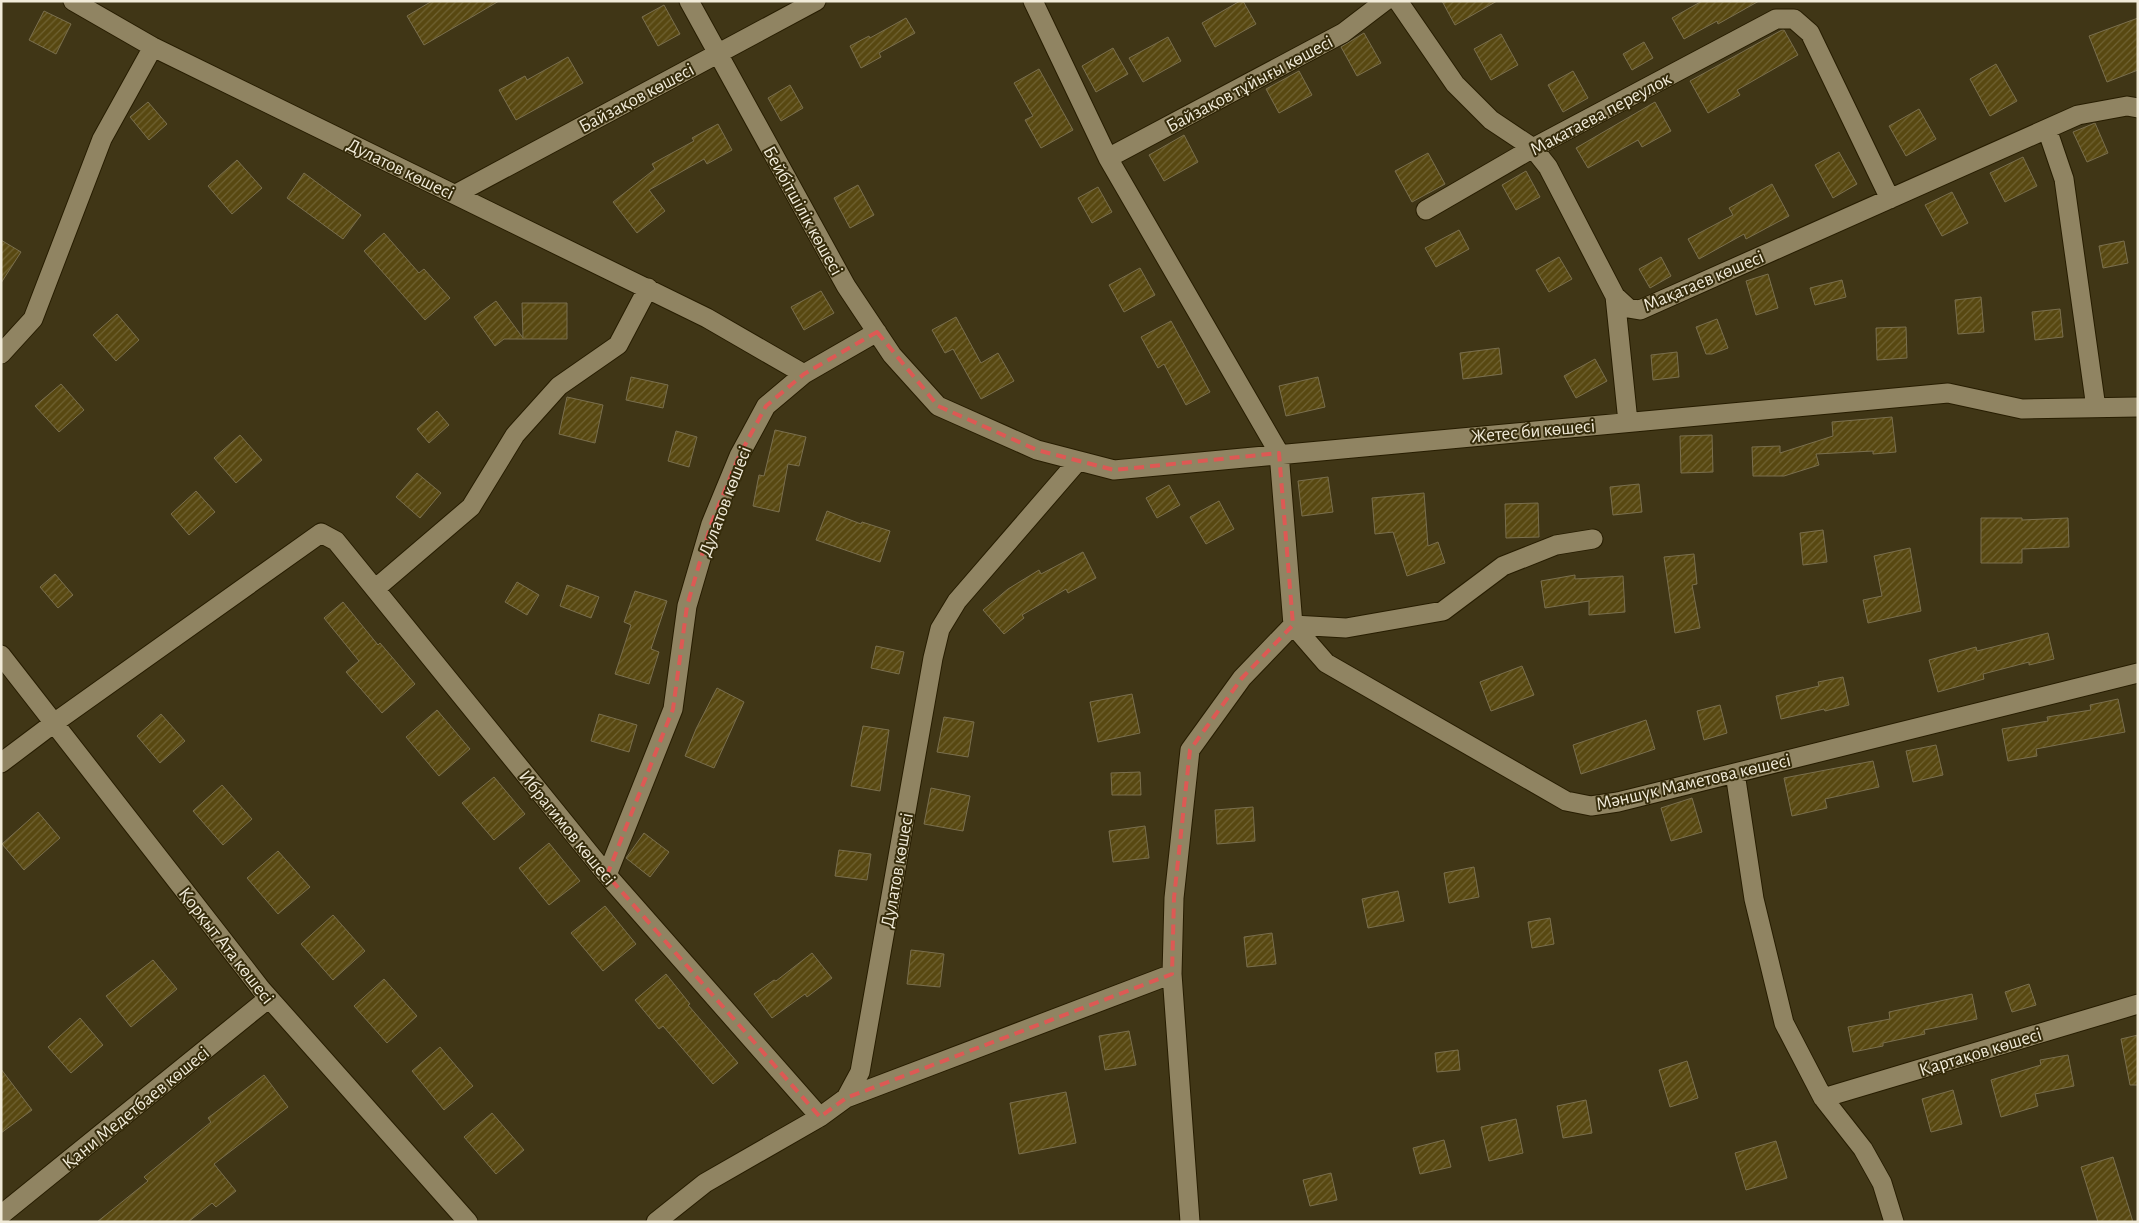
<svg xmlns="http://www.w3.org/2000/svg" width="2139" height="1223" viewBox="0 0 2139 1223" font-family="'Alegreya Sans',sans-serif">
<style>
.building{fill:url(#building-hatch);stroke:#7a6f4e}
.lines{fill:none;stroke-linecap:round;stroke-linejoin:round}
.minor-casing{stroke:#271d00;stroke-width:21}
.minor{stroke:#908462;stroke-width:19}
.marked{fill:none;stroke:#dd5954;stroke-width:4;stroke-dasharray:10 6;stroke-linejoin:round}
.labels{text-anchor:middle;stroke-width:4;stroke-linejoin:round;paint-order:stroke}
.street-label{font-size:19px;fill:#f1ebd9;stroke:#362c0b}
</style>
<defs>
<pattern id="building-hatch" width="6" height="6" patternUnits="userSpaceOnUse" patternTransform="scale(1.25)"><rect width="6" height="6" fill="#584811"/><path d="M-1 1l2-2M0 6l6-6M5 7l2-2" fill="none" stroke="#706333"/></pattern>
</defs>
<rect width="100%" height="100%" fill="#403616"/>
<!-- building -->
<path class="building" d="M432 1H499L424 45 407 16Z
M1240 1H1243L1256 24 1215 47 1202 23Z
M1442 1H1497L1455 25Z
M1702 1H1759L1718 24 1717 21 1684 39 1672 18Z
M664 5 680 34 658 46 642 17Z
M44 11 71 24 56 54 29 40Z
M906 18 915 33 879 53 881 57 861 68 850 46 869 36 870 38Z
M2138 18V70L2107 82 2089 36Z
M1782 30H1784L1798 55 1737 90 1740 95 1708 113 1690 81Z
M1364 33 1381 63 1357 76 1341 47Z
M1501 34 1518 65 1491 80 1474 49Z
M1168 37 1181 61 1143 82 1129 58Z
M1644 42 1653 58 1632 70 1623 54Z
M1113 48 1128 74 1096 92 1082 66Z
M568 57 583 83 516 120 499 90 525 76 527 80Z
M1996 64 2017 101 1990 116 1970 79Z
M1039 69 1073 130 1041 148 1025 120 1033 116 1014 83Z
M1299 71 1312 95 1279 113 1266 89Z
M1573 71 1588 98 1563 112 1548 85Z
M790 85 803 108 781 121 768 98Z
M148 102 167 124 149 140 130 117Z
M1655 102 1671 131 1642 147 1638 140 1588 168 1576 148Z
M1919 109 1936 139 1906 156 1889 126Z
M2095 123 2108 153 2087 162 2073 132Z
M718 124 732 150 707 164 704 159 649 190 665 211 637 233 613 202 655 169 652 164 694 141 692 138Z
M1184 135 1198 162 1164 181 1149 155Z
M1839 152 1857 184 1833 198 1815 165Z
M1428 153 1445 184 1412 202 1395 171Z
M2023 157 2037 186 2005 202 1990 173Z
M237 160 262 188 232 214 208 186Z
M1526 171 1540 197 1516 210 1502 185Z
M304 173 361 215 343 239 287 198Z
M1772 184 1789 216 1746 239 1744 234 1699 259 1688 239 1733 215 1729 208Z
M858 185 874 215 850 228 834 198Z
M1098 187 1112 212 1092 223 1078 198Z
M1952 192 1968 223 1942 236 1925 205Z
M1459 230 1469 249 1436 267 1425 248Z
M384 233 419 273 424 269 450 298 425 320 364 251Z
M1 240 21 252 1 283Z
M2124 241 2128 263 2103 268 2099 246Z
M1559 257 1572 279 1549 292 1536 270Z
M1661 257 1671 276 1650 288 1639 269Z
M1140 268 1155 295 1124 312 1109 285Z
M1768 274 1778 308 1756 315 1746 281Z
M1842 280 1846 297 1815 305 1810 288Z
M821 291 834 313 804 330 791 307Z
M1981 297 1984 332 1958 334 1955 300Z
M496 301 523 338 522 303H567V339H504L495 346 474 317Z
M2060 309 2063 337 2035 340 2032 312Z
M117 314 139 340 116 361 93 335Z
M956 317 981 363 998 353 1014 381 981 399 953 349 945 353 932 330Z
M1717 319 1728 348 1712 354H1706L1696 327Z
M1171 321 1210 392 1186 405 1164 364 1158 368 1141 337Z
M1906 327 1907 358 1877 360 1876 328Z
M1499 348 1502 374 1463 379 1460 353Z
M1677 352 1679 377 1653 380 1651 355Z
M1595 359 1607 381 1576 398 1564 376Z
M631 377 668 385 663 408 626 400Z
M1318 377 1325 407 1286 416 1279 386Z
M61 384 84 410 59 432 35 406Z
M567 397 603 405 595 443 559 434Z
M437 411 449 425 429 443 417 429Z
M1892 417 1896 452 1873 454V451L1816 454 1819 465 1784 476H1753L1752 447 1780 446V453L1833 436 1832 422Z
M775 430 806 437 799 466 788 464 779 512 753 506 759 475 764 476Z
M676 431 697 437 689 467 668 461Z
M240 435 262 460 236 483 214 458Z
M1712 435 1713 472 1681 473 1680 436Z
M417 473 441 493 420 518 396 497Z
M1328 477 1333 512 1302 516 1298 481Z
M1639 484 1642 512 1613 515 1610 487Z
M1169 485 1180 505 1157 518 1146 498Z
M196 491 215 512 189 535 171 514Z
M1424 493 1428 546 1438 542 1445 563 1407 576 1393 532 1375 534 1372 498Z
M1219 501 1234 529 1206 544 1190 517Z
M1538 503 1539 537 1506 538 1505 504Z
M827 511 861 524 862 522 890 531 880 562 816 540Z
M1981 518H2022V520L2068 518 2069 547 2022 549V563H1981Z
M1823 530 1827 562 1803 565 1800 533Z
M1910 548 1921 611 1868 623 1863 600 1882 596 1874 556Z
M1083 552 1096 578 1068 593 1066 589 1022 615 1024 618 1004 634 983 610 1008 589 1039 570 1041 574Z
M1694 554 1697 584 1692 585 1700 628 1675 633 1664 557Z
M55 574 73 595 58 608 40 587Z
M1575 575V579L1623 576 1625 612 1589 615V601L1545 608 1541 581Z
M517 582 539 595 527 615 505 602Z
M567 585 599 597 591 618 560 606Z
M635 591 667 601 651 649 659 652 649 684 615 674 631 625 624 622Z
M343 602 378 645 380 643 415 684 382 713 346 672 359 661 324 618Z
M2048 633 2054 659 2029 665V662L1983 674 1984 679 1938 692 1929 660 1976 647 1977 651Z
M876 646 904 652 899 674 871 668Z
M1522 666 1534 695 1491 711 1480 682Z
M1843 677 1849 705 1825 711 1824 709 1781 719 1776 696 1819 686 1818 682Z
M717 688 744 702 714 768 685 756 696 729Z
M1132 694 1140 733 1098 742 1090 702Z
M2118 699 2125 732 2036 749 2037 756 2008 761 2002 729 2048 721 2047 717 2091 710 2090 705Z
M1720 705 1727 733 1704 740 1697 711Z
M437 710 470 749 439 776 406 737Z
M161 714 185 741 160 763 137 736Z
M599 714 637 725 629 752 591 741Z
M944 717 974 722 968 757 937 752Z
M1646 720 1655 749 1581 774 1573 745Z
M863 726 889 730 880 791 851 786Z
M1936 745 1943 775 1913 782 1906 751Z
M1873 761 1879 787 1825 799 1827 808 1792 816 1784 778Z
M1140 772 1141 795H1112L1111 773Z
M494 777 525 814 494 840 462 803Z
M222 785 252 819 223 845 193 811Z
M931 788 970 796 963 831 924 824Z
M1692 798 1702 832 1671 841 1661 808Z
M1253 807 1255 841 1217 844 1215 810Z
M38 812 60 838 24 870 2 844Z
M1145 826 1149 858 1113 862 1109 831Z
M644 833 669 852 650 877 626 858Z
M549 843 580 881 549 905 519 868Z
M839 850 871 854 867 880 835 876Z
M278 851 310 887 278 914 247 878Z
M1474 867 1479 897 1449 903 1444 873Z
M1398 891 1404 921 1368 928 1362 899Z
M605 906 636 944 603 971 571 933Z
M333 915 365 951 333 980 301 944Z
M1550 918 1554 944 1532 948 1528 922Z
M1272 933 1276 964 1247 967 1244 937Z
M911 950 944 954 940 987 907 984Z
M812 953 832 978 807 997 805 994 772 1018 754 994 774 980 776 981Z
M153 960 177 989 131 1027 106 996Z
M666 974 690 1004 688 1005 738 1063 713 1084 663 1026 659 1029 635 1000Z
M384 979 417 1016 387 1043 354 1006Z
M2029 984 2036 1005 2012 1012 2005 992Z
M1972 994 1977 1019 1924 1030 1925 1034 1883 1043V1046L1853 1052 1848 1027 1890 1019 1889 1012Z
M80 1018 103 1045 71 1073 48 1047Z
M1129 1031 1136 1065 1105 1070 1099 1036Z
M2138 1035V1085H2130L2121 1039Z
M440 1047 473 1086 444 1110 412 1071Z
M1458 1050 1460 1070 1437 1072 1435 1053Z
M2068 1055 2074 1086 2035 1094 2038 1106 2001 1117 1991 1080 2041 1065 2040 1060Z
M1687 1061 1698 1098 1670 1107 1659 1070Z
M1 1069 32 1110 1 1133Z
M264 1075 288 1107 214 1164 236 1191 216 1207 212 1203 188 1222H97L148 1181 144 1177 211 1122 208 1118Z
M1953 1090 1962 1124 1931 1132 1922 1099Z
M1066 1092 1076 1143 1019 1154 1010 1103Z
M1586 1100 1592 1133 1563 1138 1557 1106Z
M492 1113 524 1150 496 1174 464 1137Z
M1516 1119 1523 1153 1489 1161 1481 1127Z
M1444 1140 1451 1167 1420 1174 1413 1148Z
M1776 1141 1787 1178 1746 1190 1735 1153Z
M2113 1157 2133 1222H2098L2081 1167Z
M1331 1173 1337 1200 1310 1206 1303 1180Z"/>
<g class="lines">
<!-- minor casing -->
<g class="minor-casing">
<path id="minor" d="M73 1 153 47 707 318 804 374 877 332
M689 1 846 286 892 355 938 406 1037 450 1114 470 1948 393 2022 409 2138 407
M1033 1 1108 158 1279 453 1293 625
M1398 1 1455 84 1491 120 1533 148 1548 167 1615 296 1628 308 1640 310 2078 115 2127 106 2138 108
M2047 129 2064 179 2096 408
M1108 158 1343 33 1385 1
M456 194 816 1
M1426 210 1533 148 1776 19H1794L1810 33 1890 199
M1615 296 1628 422
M1 354 33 319 102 139 153 47
M375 589 471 507 515 435 559 386 618 345 648 288
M1293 625 1326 663 1566 801 1591 806 1618 802 2138 673
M1293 625 1346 628 1443 611 1503 566 1556 545 1593 539
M1 655 261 989 468 1222
M1 763 54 723 321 533 336 541 607 875 820 1117
M1735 773 1754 899 1784 1023 1823 1098 1863 1149 1882 1183 1894 1222
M607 875 673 709 687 606 711 524 739 456 766 406 804 374
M1172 974 1190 1222
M846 1098 1172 974 1174 898 1190 750 1242 678 1293 625
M1823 1098 2138 1004
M1 1215 269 998
M656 1222 705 1183 820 1117 846 1098 860 1072 933 658 940 629 957 601 1078 461"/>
</g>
<!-- minor -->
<use href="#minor" class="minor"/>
</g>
<!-- marked area -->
<path class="marked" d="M877 332 938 406 1037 450 1114 470 1279 453 1293 625 1242 678 1190 750 1174 898 1172 974 846 1098 820 1117 607 875 673 709 687 606 711 524 739 456 766 406 804 374Z"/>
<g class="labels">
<!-- street labels -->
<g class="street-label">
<text transform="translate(1249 83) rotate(-28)" y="7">Байзақов тұйығы көшесі</text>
<text transform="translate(636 97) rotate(-28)" y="7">Байзақов көшесі</text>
<text transform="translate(1600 113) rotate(-28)" y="7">Макатаева переулок</text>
<text transform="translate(401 168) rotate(26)" y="7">Дулатов көшесі</text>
<text transform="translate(804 210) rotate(61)" y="7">Бейбітшілік көшесі</text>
<text transform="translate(1703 280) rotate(-23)" y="7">Мақатаев көшесі</text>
<text transform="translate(1533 430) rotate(-5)" y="7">Жетес би көшесі</text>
<text transform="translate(724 501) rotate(-69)" y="7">Дулатов көшесі</text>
<text transform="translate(1693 781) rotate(-13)" y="7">Мәншүк Маметова көшесі</text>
<text transform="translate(568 827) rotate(51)" y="7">Ибрагимов көшесі</text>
<text transform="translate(896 870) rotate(-80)" y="7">Дулатов көшесі</text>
<text transform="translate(227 945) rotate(52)" y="7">Қорқыт Ата көшесі</text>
<text transform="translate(1980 1051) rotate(-17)" y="7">Қартақов көшесі</text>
<text transform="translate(135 1107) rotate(-39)" y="7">Қани Медетбаев көшесі</text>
</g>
</g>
<!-- border -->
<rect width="2139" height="1223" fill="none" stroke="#f1ebd9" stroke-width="5"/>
</svg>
